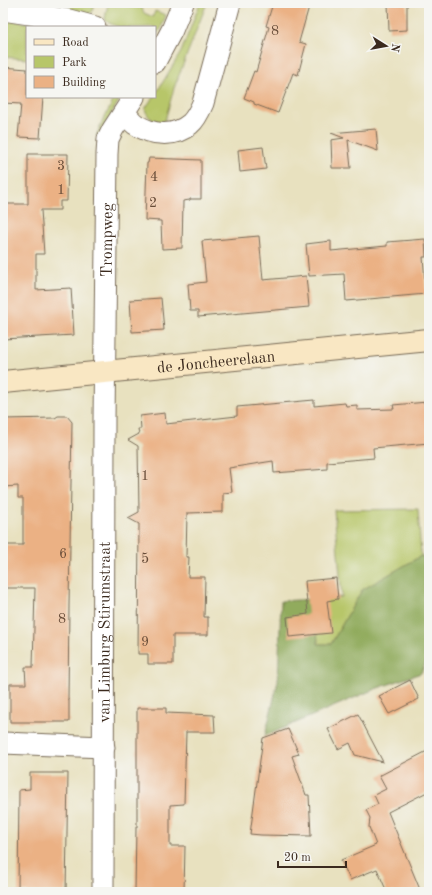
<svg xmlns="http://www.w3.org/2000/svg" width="432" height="895" viewBox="0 0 432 895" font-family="'Old Standard TT',serif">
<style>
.green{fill:#b7c669;stroke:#797844}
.forest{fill:#91ab5d;stroke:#666a3e}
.building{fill:#ebb184}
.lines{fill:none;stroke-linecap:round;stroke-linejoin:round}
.minor-casing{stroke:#786a56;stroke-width:23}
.secondary-casing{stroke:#786a56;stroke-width:24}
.minor{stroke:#fff;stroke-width:21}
.secondary{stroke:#f9e7c3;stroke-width:22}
.labels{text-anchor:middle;stroke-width:3.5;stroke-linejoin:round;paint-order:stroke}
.number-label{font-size:14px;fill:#674c38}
.street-label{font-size:16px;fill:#3b2a1e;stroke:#f6f6f2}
</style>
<rect width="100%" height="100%" fill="#f6f6f2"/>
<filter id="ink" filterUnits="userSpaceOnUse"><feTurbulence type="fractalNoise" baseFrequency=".025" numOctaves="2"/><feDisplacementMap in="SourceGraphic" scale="8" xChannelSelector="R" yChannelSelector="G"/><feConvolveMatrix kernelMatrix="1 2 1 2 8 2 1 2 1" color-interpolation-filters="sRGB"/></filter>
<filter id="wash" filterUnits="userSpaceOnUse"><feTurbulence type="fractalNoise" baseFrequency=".012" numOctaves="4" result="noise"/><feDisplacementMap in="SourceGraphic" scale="16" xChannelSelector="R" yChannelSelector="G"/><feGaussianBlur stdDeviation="0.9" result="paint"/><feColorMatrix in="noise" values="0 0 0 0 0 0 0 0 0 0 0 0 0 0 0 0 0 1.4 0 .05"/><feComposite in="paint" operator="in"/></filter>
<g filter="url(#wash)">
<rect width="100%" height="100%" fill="#e8e1bf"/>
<!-- green -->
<path class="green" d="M24 3H95L93 11 88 15Z
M108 3H134L141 6 144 13 153 17 155 11 166 15 161 29 155 35V27C142 27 113 31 105 19Z
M200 3H207L174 88 164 124C154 121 148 119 145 109L153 97H155V95L181 52Z
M3 19 56 27H27V59L3 57Z
M115 97H121L99 135 96 136C101 122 109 110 115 97Z
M418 509 421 556 362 590 331 644H318L315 599 342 597 334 510Z"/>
<!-- forest -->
<path class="forest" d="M421 556H429V655L421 673 375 689 265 736 278 681 281 601 315 599 318 644H331L362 590Z"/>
<g id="blocks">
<!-- building -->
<path class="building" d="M273 3H310L299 42 306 44 298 75 293 73 278 113 254 104V102L244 98 254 71 256 72 269 27 266 26Z
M388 3H407V30L389 31Z
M3 67 27 69V97H43L40 138 18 137 21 104 3 103Z
M376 129 378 151 348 140 351 168H332L331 140 344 138 331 133Z
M263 147 266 169 240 172 238 150Z
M28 154H68L67 201H60V210H41L44 254H36V290L71 288 74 335 3 339V246H5V204H28Z
M149 158 201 160V199H190V200L183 201 182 248 162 249 161 221 145 220 147 163H148Z
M259 236 263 280 306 276 309 307 198 317V311H190L188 284 206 282 202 241Z
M425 239 426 257H423L426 294 346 301 344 274 309 276 306 244 331 241V251L387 246V242Z
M161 298 164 330 132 332 130 300Z
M314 400V406L345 403 346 406 357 405V410L394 409 393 405 427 402 429 443 373 448 374 458 327 462V469L274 473 273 461 229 468 232 492 223 493V512L187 513 186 557H189L188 577H205L204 617H208V635H173V664H148V654H138L139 524 128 518 139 512 138 446 128 440 139 434 138 429H141L140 416 165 413 166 424 237 416V407Z
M58 416H67L72 422 69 605 68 700H69V722H10V684H26L25 667H33L35 588H3V545H23V498H18V486L3 487V419L55 418Z
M336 578 338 599 327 601 331 633 289 637 287 617 308 614 305 581Z
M410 680 419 699 389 714 379 696Z
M137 708H166V713L214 715 215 732H186L184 804 170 805V846H185L184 892H135L136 827H137Z
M358 714 383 762 355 755 350 743 338 749 328 729Z
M288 729 299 754 292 756 306 795H309L311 836 261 835 250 834 263 738Z
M429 750V791L388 812 421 892H387L377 869 350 880 341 860 376 845 369 827 370 818 366 810 378 804 374 795 386 789 379 776Z
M30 773H68L66 892H18L19 790 30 789Z"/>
</g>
</g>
<g filter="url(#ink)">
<use href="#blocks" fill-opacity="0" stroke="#786a56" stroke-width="1"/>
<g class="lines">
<!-- minor casing -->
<g class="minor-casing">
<g id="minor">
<path d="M3 10 69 20 95 27"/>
<path d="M155 62 172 30 183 3"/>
<path d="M124 113C128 116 131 121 135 124 151 135 174 138 190 124 196 119 200 110 203 103L230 3"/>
<path d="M3 743 104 747"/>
<path id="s1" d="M103 892 104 421 107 154 108 139 113 129 134 97"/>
</g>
</g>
<!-- secondary casing -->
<g class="secondary-casing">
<g id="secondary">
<path id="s2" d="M3 382 429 340"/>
</g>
</g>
<!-- minor -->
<use href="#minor" class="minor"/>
<!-- secondary -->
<use href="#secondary" class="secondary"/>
</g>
</g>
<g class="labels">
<!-- number labels -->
<g class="number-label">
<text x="275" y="35">8</text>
<text x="61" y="170">3</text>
<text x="154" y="181">4</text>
<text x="61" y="194">1</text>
<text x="153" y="207">2</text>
<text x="145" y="480">1</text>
<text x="63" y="558">6</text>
<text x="145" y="563">5</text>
<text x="62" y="623">8</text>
<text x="145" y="646">9</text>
</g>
<!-- street labels -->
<g class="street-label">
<text dy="6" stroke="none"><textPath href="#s1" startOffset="652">Trompweg</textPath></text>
<text dy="6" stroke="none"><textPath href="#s2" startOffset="214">de Joncheerelaan</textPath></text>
<text dy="6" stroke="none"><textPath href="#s1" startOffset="260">van Limburg Stirumstraat</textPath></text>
</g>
</g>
<!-- margin -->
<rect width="432" height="895" fill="none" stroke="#f6f6f2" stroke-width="16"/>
<!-- legend -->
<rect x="26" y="26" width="130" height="72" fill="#f6f6f2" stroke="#aba49d"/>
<rect x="34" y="39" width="20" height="6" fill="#f9e7c3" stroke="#aba49d"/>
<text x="62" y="46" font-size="12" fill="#3b2a1e">Road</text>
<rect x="34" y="56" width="20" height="12" fill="#b7c669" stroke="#aba49d"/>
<text x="62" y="66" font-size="12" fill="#3b2a1e">Park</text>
<rect x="34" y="76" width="20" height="12" fill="#ebb184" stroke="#aba49d"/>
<text x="62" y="86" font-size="12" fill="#3b2a1e">Building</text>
<!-- north arrow -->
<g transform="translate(386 46) rotate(101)" stroke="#f6f6f2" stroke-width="3" paint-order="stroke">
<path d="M0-3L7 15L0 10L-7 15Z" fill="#3b2a1e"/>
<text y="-6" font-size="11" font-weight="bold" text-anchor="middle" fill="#3b2a1e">N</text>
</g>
<!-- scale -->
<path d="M278 861v6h68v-6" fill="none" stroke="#3b2a1e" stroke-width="2"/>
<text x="284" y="861" font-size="12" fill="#3b2a1e" stroke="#f6f6f2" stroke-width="3" paint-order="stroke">20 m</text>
</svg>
